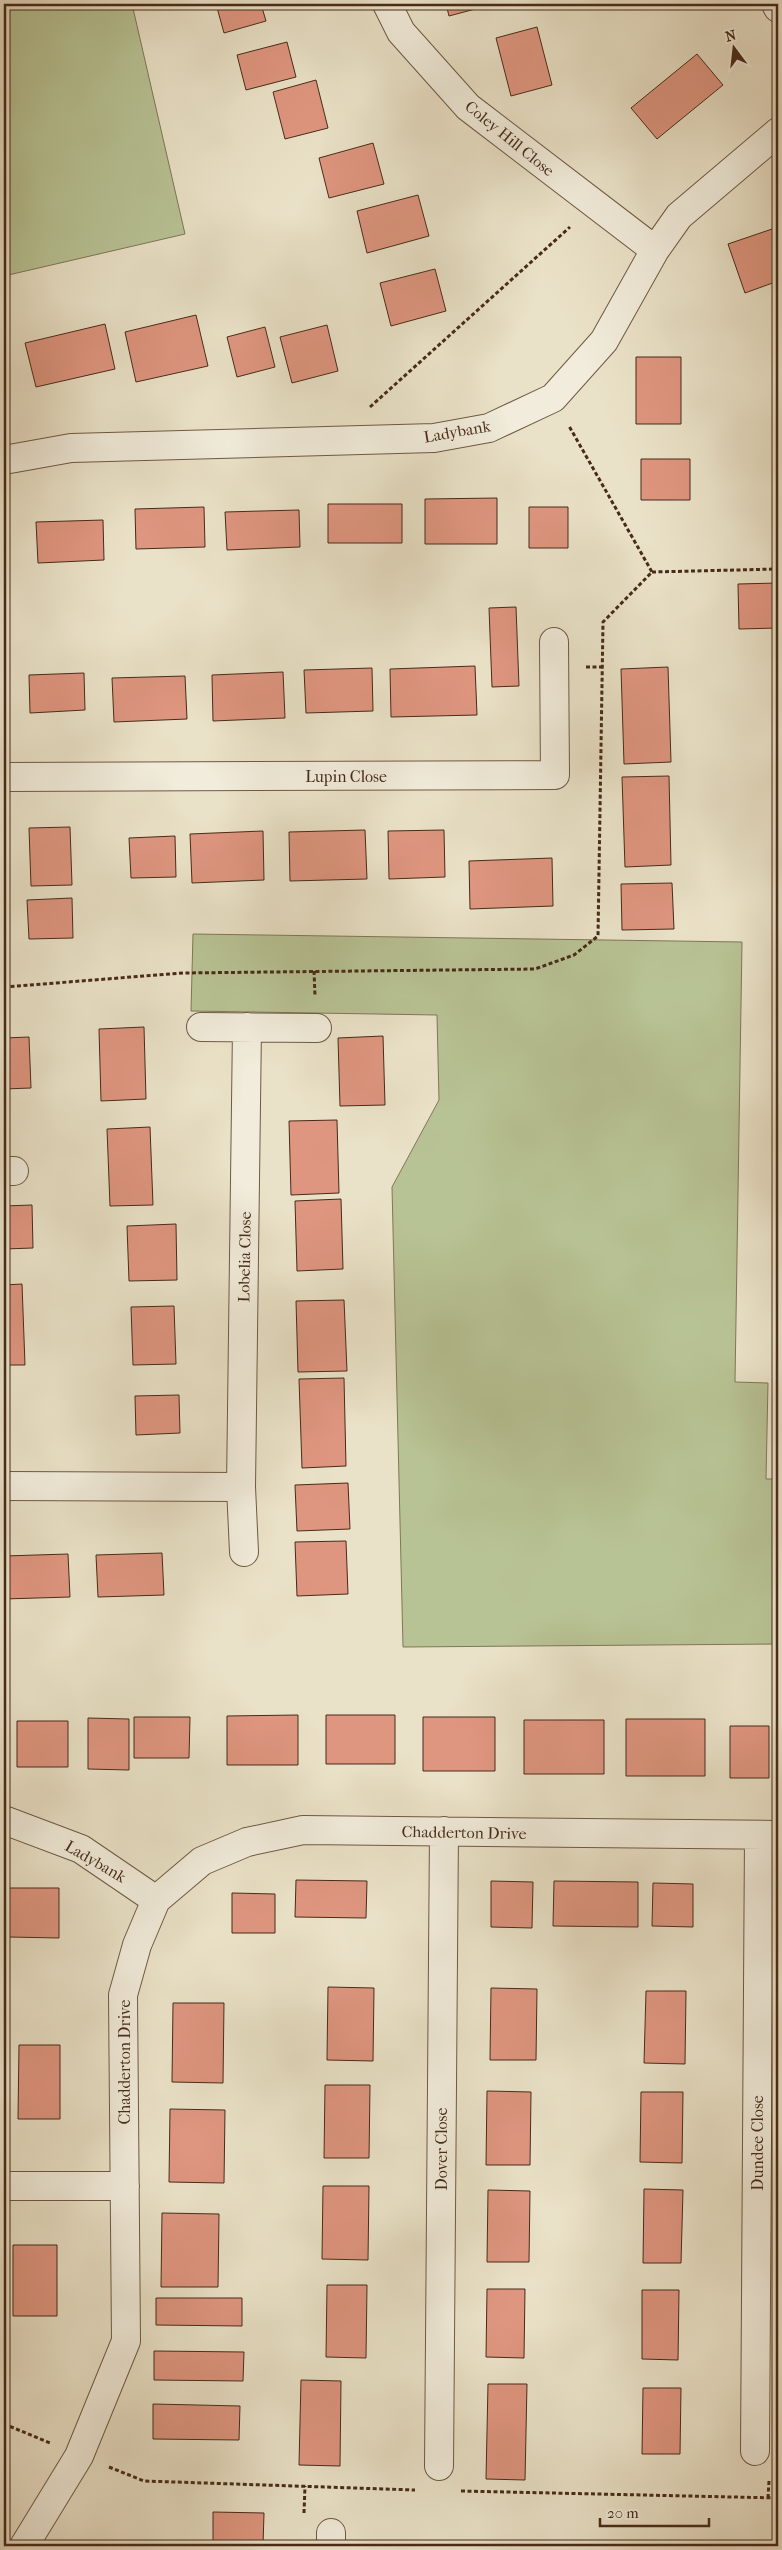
<svg xmlns="http://www.w3.org/2000/svg" width="782" height="2550" viewBox="0 0 782 2550" font-family="'IM FELL French Canon',serif">
<style>
.green{fill:#b8c395;stroke:#807756}
.building{fill:#df9680;stroke:#472b18}
.lines{fill:none;stroke-linecap:round;stroke-linejoin:round}
.minor-casing{stroke:#705944;stroke-width:30}
.path{stroke:#472b18;stroke-width:3;stroke-dasharray:4 2.5;stroke-linecap:butt}
.minor{stroke:#f1ecdb;stroke-width:28}
.labels{text-anchor:middle;stroke-width:5;stroke-linejoin:round;paint-order:stroke}
.street-label{font-size:16px;fill:#472b18;stroke:#f1ecdb}
</style>
<rect width="100%" height="100%" fill="#eae2c8"/>
<filter id="stains"><feTurbulence type="fractalNoise" baseFrequency=".004" numOctaves="4"/><feColorMatrix values="0 0 0 0 .2 0 0 0 0 .09 0 0 0 0 .02 0 0 0 .5 -.17"/></filter>
<radialGradient id="worn" r=".72"><stop offset=".6" stop-color="#630" stop-opacity="0"/><stop offset="1" stop-color="#630" stop-opacity=".3"/></radialGradient>
<!-- green -->
<path class="green" d="M4 4H132L185 234 4 276Z
M193 934 742 942 735 1382 768 1383 766 1479H778V1644L403 1647 392 1187 439 1100 437 1015 191 1011Z"/>
<!-- building -->
<path class="building" d="M216 4H261L266 21 224 33Z
M446 4H494L449 16Z
M537 27 552 85 511 96 496 38Z
M287 42 296 77 246 90 237 55Z
M697 54 723 85 657 139 631 108Z
M316 80 328 128 285 139 273 92Z
M373 143 384 184 329 198 319 158Z
M418 195 429 236 367 253 357 211Z
M778 227V281L745 293 728 244Z
M435 269 446 311 391 326 380 283Z
M196 315 208 366 136 382 125 332Z
M105 324 115 369 36 387 25 343Z
M327 325 338 371 292 383 280 337Z
M265 327 275 367 237 377 227 337Z
M636 357H681V424H636Z
M4 368 9 388 4 390Z
M641 459H690V500H641Z
M497 498V544H425V499Z
M328 504H402V543H328Z
M204 507 205 547 136 549 135 509Z
M529 507H568V548H529Z
M299 510 300 547 227 550 225 512Z
M103 520 104 560 38 563 36 522Z
M778 583V628L739 629 738 584Z
M516 607 519 686 492 687 489 608Z
M475 666 477 715 391 717 390 669Z
M668 667 671 762 624 764 621 669Z
M372 668 373 711 306 713 304 670Z
M283 672 285 718 213 721 212 675Z
M84 673 85 710 30 713 29 675Z
M185 676 187 719 114 722 112 678Z
M669 776 671 865 625 867 622 777Z
M70 827 72 885 31 886 29 828Z
M365 830 367 879 290 881 289 832Z
M444 830 445 877 389 879 388 831Z
M263 831 264 880 192 883 190 834Z
M175 836 176 877 131 878 129 838Z
M552 858 553 906 470 909 469 861Z
M672 883 674 929 622 930 621 884Z
M72 898 73 938 29 939 27 900Z
M144 1027 146 1099 101 1101 99 1029Z
M383 1036 385 1105 340 1106 338 1038Z
M29 1037 31 1088 4 1089V1038Z
M337 1120 339 1193 291 1195 289 1121Z
M150 1127 153 1205 110 1206 107 1129Z
M341 1199 343 1269 297 1271 295 1201Z
M32 1205 33 1248 4 1249V1206Z
M176 1224 177 1280 129 1281 127 1226Z
M22 1284 25 1365H4V1285Z
M344 1300 347 1371 298 1372 296 1301Z
M174 1306 176 1364 133 1365 131 1307Z
M344 1378 346 1466 302 1468 299 1379Z
M4 1393 5 1433H4Z
M179 1395 180 1433 136 1435 135 1396Z
M348 1483 350 1529 297 1531 295 1485Z
M346 1541 348 1594 297 1596 295 1542Z
M162 1553 164 1595 98 1597 96 1555Z
M68 1554 70 1597 4 1599V1556Z
M298 1715V1765H227V1716Z
M326 1715H395V1764H326Z
M134 1717H190L189 1758H134Z
M423 1717H495V1771H423Z
M88 1718 129 1719V1770L88 1769Z
M626 1719H705V1776H626Z
M524 1720H604V1774H524Z
M17 1721H68V1767H17Z
M730 1726H769V1778H730Z
M296 1880 367 1881 366 1918 295 1917Z
M491 1881 533 1882 532 1928 491 1927Z
M554 1881 638 1882V1927L553 1926Z
M653 1883 693 1884V1927L652 1926Z
M9 1888H59V1938L9 1937Z
M232 1893 275 1894V1933H232Z
M328 1987 374 1988 373 2061 327 2060Z
M491 1988 537 1989 536 2060H490Z
M646 1991H686L685 2064 644 2063Z
M173 2003H224L223 2083 172 2082Z
M19 2045H60V2119H18Z
M325 2085H370L369 2158H324Z
M487 2091 531 2092 530 2165H486Z
M641 2092H683L682 2163 640 2162Z
M170 2109 225 2110 224 2183 169 2182Z
M323 2186H369L368 2260 322 2259Z
M644 2189 683 2190 681 2263H643Z
M488 2190 530 2191 529 2262H487Z
M162 2213 219 2214 218 2287H161Z
M13 2245H57V2316H13Z
M327 2285H367L366 2358 326 2357Z
M487 2289H525L524 2358 486 2357Z
M642 2290H679L678 2360 642 2359Z
M156 2298H242V2326L156 2325Z
M154 2351 244 2352 243 2381 154 2380Z
M301 2380 341 2381 340 2466 299 2465Z
M488 2384H527L525 2480 486 2479Z
M643 2388H681L680 2454H642Z
M153 2404 240 2406 239 2440 153 2439Z
M213 2512 264 2513 263 2546H213Z
M389 2542 425 2543V2546H389Z
M436 2543 473 2544V2546H436Z
M582 2544H618V2546H582Z
M486 2545 523 2546H486Z
M532 2545 568 2546H532Z"/>
<g class="lines">
<!-- minor casing -->
<g class="minor-casing">
<path id="minor" d="M387 4 401 32 468 107 655 250
M776 4 778 8
M4 460 71 448 434 438 489 428 553 398 604 341 655 250 679 216 778 132
M4 777 555 775 554 642
M201 1027 317 1028
M4 1171H14
M4 1486 241 1487
M244 1552 241 1487 247 1027
M4 1820 81 1849 156 1900
M4 2186H125
M755 2451 759 1835
M439 2466 444 1831
M24 2546 79 2456 126 2341 123 1995 137 1945 156 1900 202 1861 247 1842 303 1830 778 1835
M331 2546V2533"/>
</g>
<!-- path -->
<path class="path" d="M370 407 570 227
M652 572 778 569
M586 667H603
M314 971 315 996
M4 987 183 973 535 969 574 955 598 936 603 622 652 572 569 426
M4 2424 50 2443
M109 2467 144 2481 415 2490
M461 2491 778 2498
M768 2498 769 2481
M304 2513 305 2486"/>
<!-- minor -->
<use href="#minor" class="minor"/>
</g>
<g class="labels">
<!-- street labels -->
<g class="street-label">
<text transform="translate(510 138) rotate(39)" y="6">Coley Hill Close</text>
<text transform="translate(457 431) rotate(-10)" y="6">Ladybank</text>
<text x="346" y="782">Lupin Close</text>
<text transform="translate(244 1257) rotate(-89)" y="6">Lobelia Close</text>
<text transform="translate(464 1832) rotate(1)" y="6">Chadderton Drive</text>
<text transform="translate(96 1861) rotate(30)" y="6">Ladybank</text>
<text transform="translate(124 2062) rotate(-90)" y="6">Chadderton Drive</text>
<text transform="translate(757 2143) rotate(-90)" y="6">Dundee Close</text>
<text transform="translate(441 2149) rotate(-90)" y="6">Dover Close</text>
</g>
</g>
<!-- margin -->
<rect width="782" height="2550" fill="none" stroke="#eae2c8" stroke-width="20"/>
<rect x="5" y="5" width="772" height="2540" fill="none" stroke="#472b18" stroke-width="2.5"/>
<rect x="10" y="10" width="762" height="2530" fill="none" stroke="#472b18"/>
<!-- north arrow -->
<g transform="translate(734 48) rotate(345)" stroke="#f1ecdb" stroke-width="4" paint-order="stroke">
<path d="M0-4L9 19L0 12L-9 19Z" fill="#472b18"/>
<text y="-8" font-size="14" font-weight="bold" text-anchor="middle" fill="#472b18">N</text>
</g>
<!-- scale -->
<path d="M600 2518v8h109v-8" fill="none" stroke="#472b18" stroke-width="2.5"/>
<text x="607" y="2518" font-size="15" fill="#472b18" stroke="#f1ecdb" stroke-width="4" paint-order="stroke">20 m</text>
<rect width="100%" height="100%" filter="url(#stains)"/>
<rect width="100%" height="100%" fill="url(#worn)"/>
</svg>
